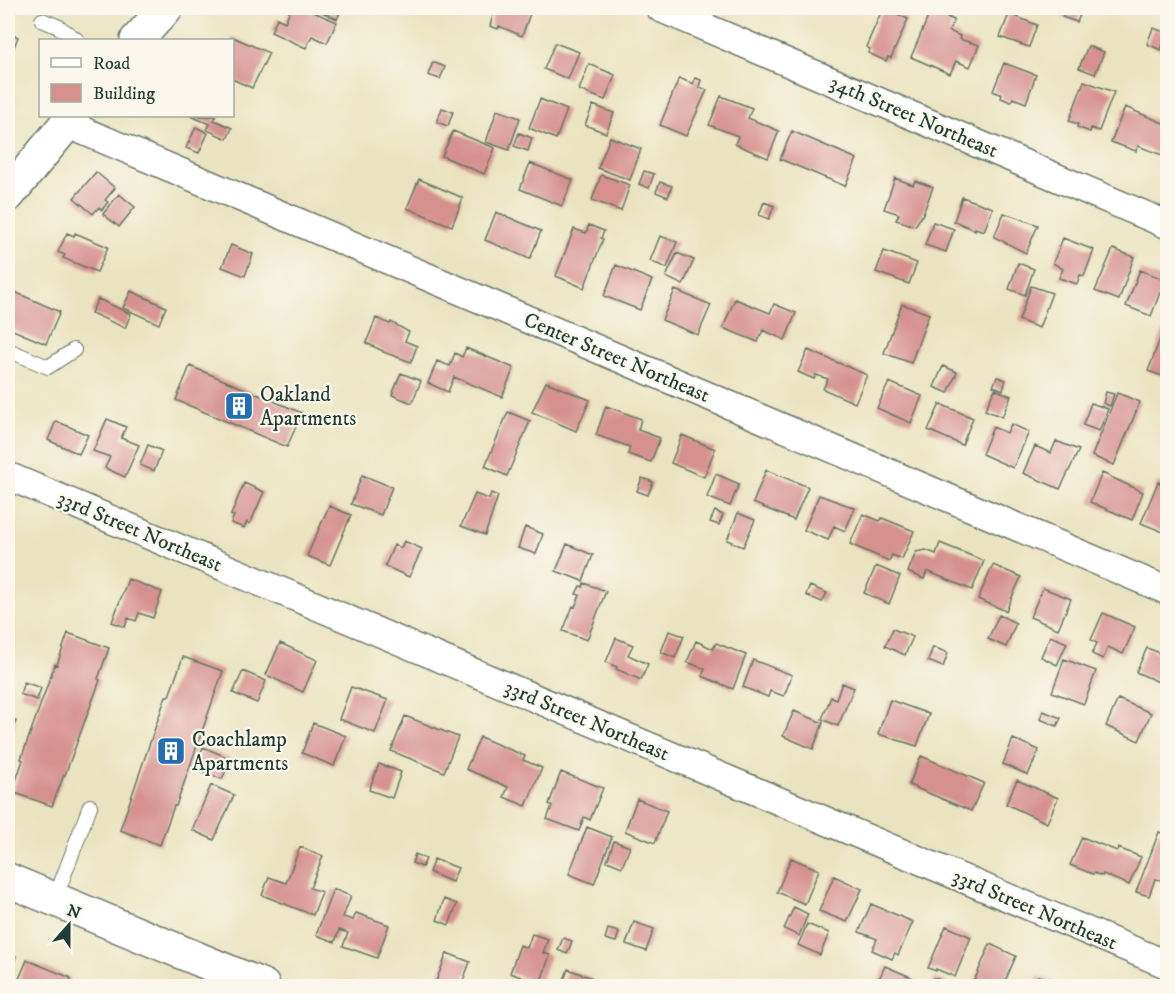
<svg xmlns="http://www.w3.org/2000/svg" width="1175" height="994" viewBox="0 0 1175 994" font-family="'IM FELL DW Pica',serif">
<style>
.building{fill:#d6918f}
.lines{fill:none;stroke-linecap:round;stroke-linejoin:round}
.service-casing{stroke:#667765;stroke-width:16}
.minor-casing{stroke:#667765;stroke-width:30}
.secondary-casing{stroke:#667765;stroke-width:36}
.service{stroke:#fff;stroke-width:14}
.minor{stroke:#fff;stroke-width:27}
.secondary{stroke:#fff;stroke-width:33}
.labels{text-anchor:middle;stroke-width:4.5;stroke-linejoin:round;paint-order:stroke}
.street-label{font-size:21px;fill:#1f3d34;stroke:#fbf7ec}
.poi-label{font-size:21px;fill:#1f3d34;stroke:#fbf7ec;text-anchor:start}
</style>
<rect width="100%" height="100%" fill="#fbf7ec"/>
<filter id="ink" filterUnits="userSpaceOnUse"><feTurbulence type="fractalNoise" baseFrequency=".0167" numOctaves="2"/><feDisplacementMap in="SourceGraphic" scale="12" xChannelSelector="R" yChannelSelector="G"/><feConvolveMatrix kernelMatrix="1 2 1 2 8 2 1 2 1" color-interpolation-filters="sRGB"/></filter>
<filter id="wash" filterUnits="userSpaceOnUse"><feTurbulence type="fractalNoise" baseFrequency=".008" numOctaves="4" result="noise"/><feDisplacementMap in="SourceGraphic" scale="24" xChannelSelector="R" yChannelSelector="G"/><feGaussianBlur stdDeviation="1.35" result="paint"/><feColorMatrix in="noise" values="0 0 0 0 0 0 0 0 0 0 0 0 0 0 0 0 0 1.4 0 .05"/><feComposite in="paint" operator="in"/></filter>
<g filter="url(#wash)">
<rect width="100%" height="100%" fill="#eae3c0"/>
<g id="blocks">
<!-- building -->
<path class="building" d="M291 8H304L337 22 327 43 312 36 306 48 271 32 277 18 285 22Z
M313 8H342L337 19Z
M495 8H532L522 36 499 26 498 29 490 26Z
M883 8 908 19 891 58 888 57 886 61 868 53 870 49 866 47Z
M1066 8H1083L1077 22 1062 17Z
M931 10 954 20 949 31 960 36 959 39 979 45 970 67 956 61 950 74 911 57Z
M1009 14 1037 25 1029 47 1000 37Z
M1153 28 1167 33 1161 50 1147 44Z
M8 33 18 37 8 62Z
M233 37 269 53 252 88 232 79 231 40Z
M555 43 579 52 568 79 544 69Z
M1088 46 1104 52 1095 74 1079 68Z
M433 62 445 67 440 79 428 75Z
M1004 63 1036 75 1026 103 1013 98 1011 102 1001 98 1002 95 993 91Z
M589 64 615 75 605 100 579 90Z
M679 78 693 84 695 78 701 80 699 87 707 90 686 136 660 125Z
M1084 81 1114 92 1099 131 1091 128 1090 132 1077 127 1078 124 1069 121Z
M721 96 752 108 748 118 779 131 768 158 735 144 738 136 709 125Z
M540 99 567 110 556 139 529 128Z
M593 105 614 113 606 133 585 125Z
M1125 107 1168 125V149L1165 156 1138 146 1136 151 1111 142Z
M442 108 453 112 448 126 437 122Z
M497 110 520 118 509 150 486 142Z
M190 116H216L214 120 232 128 227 139 207 130 210 124Z
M196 127 208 133 199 153 186 148Z
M453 131 495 148 484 174 442 156Z
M792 131 857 159 845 186 780 159Z
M519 133 532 138 528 151 514 146Z
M610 137 641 149 630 180 598 168Z
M530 163 573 180 562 206 520 189Z
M644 171 654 174 649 188 639 184Z
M96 172 115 188 105 200 108 202 102 210 99 207 93 214 74 198Z
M601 175 630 185 621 211 592 200Z
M895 178 913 185 915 181 933 187 923 214 915 226 896 220 899 214 884 209Z
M419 179 463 198 452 226 407 208Z
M660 182 672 186 668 197 656 192Z
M119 194 135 207 119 227 103 214Z
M962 197 993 208 984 231 975 228V230L954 221Z
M764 202 774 206 769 219 759 215Z
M496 212 541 231 530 259 485 240Z
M1004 213 1038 225 1026 253 994 237Z
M933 222 954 229 946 252 925 245Z
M589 225 604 231 601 238 603 239 584 288 556 276 574 229 586 233Z
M67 233 74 236 75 233 108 247 97 272 63 258 65 255 58 252Z
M660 236 677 242 667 268 650 261Z
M1063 238 1094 250 1084 276 1080 275 1077 284 1059 278 1063 269 1053 263Z
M231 245 253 254 245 276 222 267Z
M1113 249 1134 257 1119 300 1095 291Z
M884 251 917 263 909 284 876 272Z
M677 253 694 260 683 285 666 277Z
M1018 263 1034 269 1025 295 1009 289Z
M616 265 652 280 640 310 604 296Z
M1140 270 1165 280 1151 316 1126 306Z
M1031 286 1052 293 1039 328 1019 320Z
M8 289 60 312 46 344 8 328Z
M675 290 711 305 698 335 662 320Z
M131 291 166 307 159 324 123 308Z
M98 299 131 314 125 328 91 313Z
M735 299 770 313 774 304 796 313 785 340 763 330 758 342 723 328Z
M902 304 929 314 911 363 884 353Z
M376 318 390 324 391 322 409 332 405 341 417 346 411 362 383 352V351L366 343Z
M1163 331 1168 332V370L1165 377 1148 371Z
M466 348 514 368 502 397 454 377 448 392 428 383 437 361 450 366 455 353 462 357Z
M808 350 867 375 855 403 823 389 828 379 816 375 814 379 798 372Z
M190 366 302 413 287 447 176 400Z
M943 366 957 372 948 393 934 387Z
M401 373 421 381 412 403 392 395Z
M997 377 1006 380 1003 390 993 386Z
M546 382 590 400 576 431 532 412Z
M889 382 922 396 911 423 877 408Z
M995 389 1011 396 1002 417 985 410Z
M1106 392 1114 394 1110 406 1103 403Z
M1117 393 1140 402 1114 465 1092 456Z
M1091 403 1108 409 1099 431 1083 425Z
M940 404 973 418 962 445 928 430Z
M606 406 641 419 638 430 660 438 651 462 628 454 630 447 596 435Z
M508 412 530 421 507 476 485 466Z
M107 419 126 427 121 438 139 445 125 477 105 468 110 457 93 451Z
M56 421 88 435 79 454 48 440Z
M1011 424 1029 432 1013 468 982 454 993 427 1007 433Z
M682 435 715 449 704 477 671 463Z
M1056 441 1079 450 1060 489 1023 473 1035 446 1051 453Z
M148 445 162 451 154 471 140 465Z
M766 470 808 487 794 520 753 503Z
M1102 473 1143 492 1132 520 1090 502Z
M716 474 739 484 730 506 707 497Z
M362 475 392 487 381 515 351 504Z
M642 478 653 482 648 495 637 491Z
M1158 482 1168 486V534L1141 523Z
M244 483 264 492 250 524 247 522 244 528 231 523 234 516 231 515Z
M491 493 498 496 485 535 461 526 475 494 489 499Z
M819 495 855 508 845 531 834 526 828 540 804 530Z
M329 506 351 515 330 565 307 556Z
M715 511 723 515 719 525 710 522Z
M738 513 755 520 743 547 727 540Z
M863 514 880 521 882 518 914 531 902 559 892 555 889 561 850 544Z
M525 527 543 534 536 554 518 548Z
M404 541 422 549 409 577 385 566 394 545 401 548Z
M940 543 984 561 972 590 927 571 924 579 908 572 916 552 926 550 936 554Z
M567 544 593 555 583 581 556 571Z
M993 565 1021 577 1006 611 978 599Z
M876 566 900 576 889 604 864 593Z
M128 579 162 592 153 618 139 613 136 621 128 618 125 627 112 622Z
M584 583 606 591 587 640 563 631 573 606 575 607 580 595 576 594 580 586 583 587Z
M810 586 827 593 822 602 806 595Z
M1043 588 1071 599 1058 629 1030 617Z
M1103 613 1135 627 1123 654 1108 647 1103 659 1092 654 1097 643 1091 640Z
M999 615 1016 623 1006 647 988 639Z
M893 629 913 637 905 655 885 646Z
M669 631 684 636 675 658 661 652Z
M68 633 109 648 98 679 100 680 65 775H64L52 806 12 792 23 760 21 759 55 664 57 665Z
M1050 636 1067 643 1057 665 1041 657Z
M616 638 633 645 628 655 648 664 641 680 616 669 617 667 606 662Z
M696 641 713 649 716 643 746 655 733 689 702 676 705 669 687 662Z
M280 643 317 660 303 692 266 675Z
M933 647 948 653 943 667 928 661Z
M1147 648 1165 655 1168 650V686L1136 672Z
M183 657 223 671 176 806H174L160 845 120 830 166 696H169Z
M1064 659 1096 671 1084 704 1052 692Z
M753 660 792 675 784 696 770 691 768 697 743 687Z
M243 671 266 681 257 703 233 693Z
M24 682 41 688 37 700 20 694Z
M842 683 854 688 838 726 822 719 831 697 836 699Z
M351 687 388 700 375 733 339 719Z
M1118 699 1151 713 1139 741 1106 726Z
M890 700 929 714 917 746 878 734Z
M794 711 823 723 813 749 783 736Z
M1043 711 1061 718 1057 726 1040 719Z
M405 716 458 737 444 772 391 751Z
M8 717 16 721 8 742Z
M313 723 346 736 334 766 302 753Z
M480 737 525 756 523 760 542 768 526 806 504 797 508 787 466 769Z
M1013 739 1039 750 1028 775 1003 764Z
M203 747 231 759 222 779 194 769Z
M921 756 984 783 971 811 909 785Z
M379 764 401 772 392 798 369 790Z
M561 772 603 788 590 820 584 817 579 831 547 819 552 806 549 804Z
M1017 780 1058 798 1047 823 1006 804Z
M211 785 234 795 214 840 192 830Z
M637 799 667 811 655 843 625 831Z
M587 827 612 837 594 884 569 874Z
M1159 832 1168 835V881L1155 879 1149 896 1136 892Z
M1082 837 1117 851 1118 848 1141 857 1129 885 1103 874 1102 876 1094 873 1093 874 1070 865Z
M614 841 630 847 622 867 607 861Z
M300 847 323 856 310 888 322 892 313 915 262 895 269 877 286 883Z
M415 854 426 859 422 867 412 863Z
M791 858 819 870 805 904 777 892Z
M434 859 458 868 452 882 429 872Z
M834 876 862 889 847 922 819 911Z
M333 889 351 896 343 917 353 920 356 913 389 925 377 958 343 946 348 933 339 930 335 942 316 935Z
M444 899 457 904 449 925 437 920Z
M871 904 913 922 898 955 895 953 892 959 872 950 877 939 859 932Z
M794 907 808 914 799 936 784 929Z
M634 922 654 929 646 951 626 944Z
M807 924 829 933 820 955 798 945Z
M946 926 971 937 955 977 936 969V971L928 968Z
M608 929 619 932 616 942 605 939Z
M532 934 548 939 543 953 550 955 540 984 510 973 520 945 527 948Z
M563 938 572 941 567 954 558 950Z
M990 944 1016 956 1003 986H972Z
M8 952 16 956 8 978Z
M447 953 470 962 461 986H438L439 985 435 984Z
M27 960 71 978 68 986H16Z
M885 966 913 978 909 986H876Z
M568 969 592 978 588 986H562Z
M1038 976 1066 986H1034Z
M934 978 946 982 945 985 949 986H931Z"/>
</g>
</g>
<g filter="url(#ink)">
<use href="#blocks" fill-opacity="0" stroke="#667765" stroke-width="1.5"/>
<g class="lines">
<!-- service casing -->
<g class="service-casing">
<path id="service" d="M42 20 59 27 77 40
M8 350 48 367 74 350
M55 899 90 806"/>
</g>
<!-- minor casing -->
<g class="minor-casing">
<path id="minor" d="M660 8 1168 225
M67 124 1168 591
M8 476 1168 965"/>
</g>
<!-- secondary casing -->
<g class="secondary-casing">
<path id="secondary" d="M137 40 166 8
M8 195 73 116
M8 880 263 986"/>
</g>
<!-- service -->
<use href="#service" class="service"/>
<!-- minor -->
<use href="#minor" class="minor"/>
<!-- secondary -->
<use href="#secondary" class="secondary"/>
</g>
</g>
<!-- icons -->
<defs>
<g id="building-square" transform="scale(1.5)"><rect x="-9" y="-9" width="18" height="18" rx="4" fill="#1f6fb2" stroke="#fbf7ec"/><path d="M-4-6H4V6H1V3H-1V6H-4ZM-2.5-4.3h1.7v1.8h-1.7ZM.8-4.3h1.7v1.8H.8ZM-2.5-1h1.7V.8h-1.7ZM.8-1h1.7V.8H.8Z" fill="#fff"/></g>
</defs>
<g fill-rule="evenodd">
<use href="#building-square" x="239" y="406"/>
<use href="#building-square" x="171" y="751"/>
</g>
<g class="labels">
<!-- street labels -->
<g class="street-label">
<text transform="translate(914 116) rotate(23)" y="7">34th Street Northeast</text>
<text transform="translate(617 357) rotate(23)" y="7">Center Street Northeast</text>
<text transform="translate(140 531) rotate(23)" y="7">33rd Street Northeast</text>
<text transform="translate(587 720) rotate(23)" y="7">33rd Street Northeast</text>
<text transform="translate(1035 909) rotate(23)" y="7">33rd Street Northeast</text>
</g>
<!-- poi labels -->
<g class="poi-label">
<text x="260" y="401">Oakland<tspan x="260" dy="24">Apartments</tspan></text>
<text x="192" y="746">Coachlamp<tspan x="192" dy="24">Apartments</tspan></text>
</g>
</g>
<!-- margin -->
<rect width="1175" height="994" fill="none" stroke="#fbf7ec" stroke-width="30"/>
<!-- legend -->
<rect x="39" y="39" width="195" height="78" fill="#fbf7ec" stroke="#a3ada2" stroke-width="1.5"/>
<rect x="51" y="58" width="30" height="9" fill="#ffffff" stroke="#a3ada2" stroke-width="1.5"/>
<text x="93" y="69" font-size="18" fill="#1f3d34">Road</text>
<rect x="51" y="84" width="30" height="18" fill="#d6918f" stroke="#a3ada2" stroke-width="1.5"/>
<text x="93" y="99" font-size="18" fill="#1f3d34">Building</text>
<!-- north arrow -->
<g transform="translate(69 925) rotate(21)" stroke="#fbf7ec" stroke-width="4.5" paint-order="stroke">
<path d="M0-4.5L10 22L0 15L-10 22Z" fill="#1f3d34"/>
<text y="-9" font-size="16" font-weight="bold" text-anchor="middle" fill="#1f3d34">N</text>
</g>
</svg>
